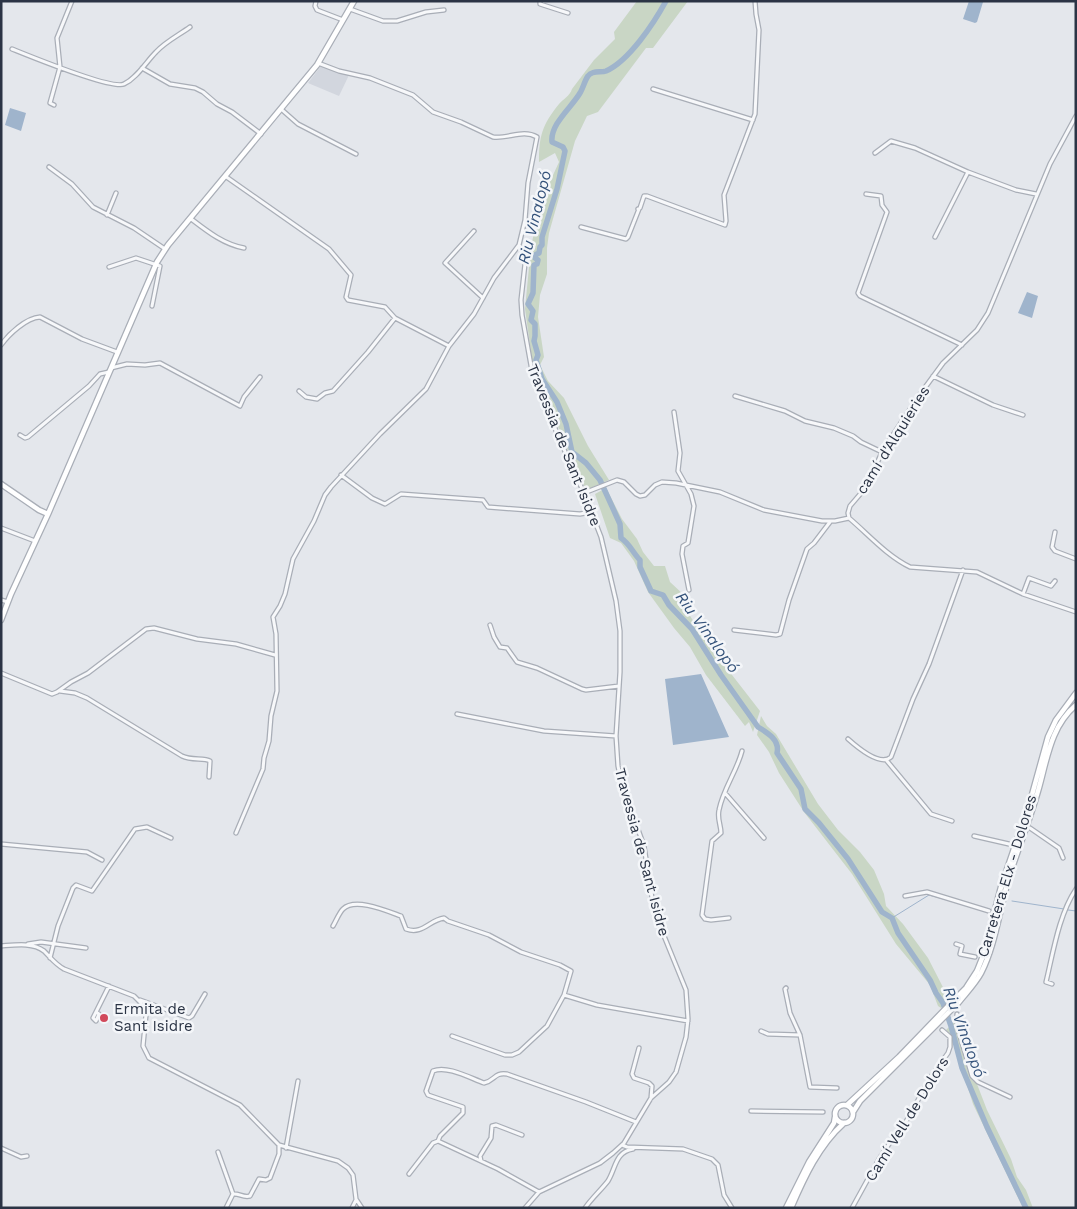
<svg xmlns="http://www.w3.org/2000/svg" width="1077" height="1209" viewBox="0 0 1077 1209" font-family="'Work Sans',sans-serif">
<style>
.built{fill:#d2d6de}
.green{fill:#c9d6c5}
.water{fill:#9fb4cc}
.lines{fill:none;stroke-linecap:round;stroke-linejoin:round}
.stream{stroke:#9fb4cc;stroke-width:1}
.river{stroke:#9fb4cc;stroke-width:5.5}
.street-casing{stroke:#a9aeb7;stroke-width:5.5}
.secondary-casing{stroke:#a9aeb7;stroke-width:7}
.street{stroke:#f7f8fa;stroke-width:3}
.secondary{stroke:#fff;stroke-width:4.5}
.poi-dot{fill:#d1495b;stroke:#f4f6f9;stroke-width:2}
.labels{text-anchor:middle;stroke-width:5;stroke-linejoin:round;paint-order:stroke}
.street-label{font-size:15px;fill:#2b3445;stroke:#f4f6f9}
.poi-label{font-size:15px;fill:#2b3445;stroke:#f4f6f9;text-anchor:start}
.water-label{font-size:16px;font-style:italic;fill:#34527a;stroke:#f4f6f9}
</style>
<rect width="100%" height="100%" fill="#e4e7ec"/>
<!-- built -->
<path class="built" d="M321 66 349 75 339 96 308 83Z"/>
<!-- green -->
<path class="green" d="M637 1H688L653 48H646L598 112 587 116 575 141 549 233 547 248V274L540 295 538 317 544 357 540 365 548 381 564 398 588 446 609 480 586 490 565 444 535 369 532 359 525 309 531 246 535 229 534 202 543 197 559 162 555 153 539 162C539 136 542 125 559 104 563 99 570 96 572 89L594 60 615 39 614 32Z
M606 488 622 519 637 539 643 552 654 566H665L670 582 684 595 685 608 708 644 760 711 753 732 749 722 745 726 706 675 690 647 674 628 648 592 634 561 621 543 610 538 595 494Z
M761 716 767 726 776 734 818 804 838 830 860 852 874 870 884 894 886 906 903 924 928 958 949 999 941 1008 938 1006 930 985 896 944 852 874 804 812 779 773 769 752 757 735Z
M954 1022 967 1069 972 1080 977 1084 987 1110 1011 1159 1017 1177 1026 1190 1033 1208H1023L973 1104 951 1035 946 1030Z"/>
<!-- water -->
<path class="water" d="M969 1 983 2 977 22 975 23 963 19Z
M10 108 26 113 21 131 5 125Z
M1027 292 1038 296 1032 318 1018 313Z
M701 674 729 737 673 745 665 679Z"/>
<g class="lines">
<!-- stream -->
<path class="stream" d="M1012 901 1064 909
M1068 910 1076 911
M892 918 929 895 958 903"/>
<!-- river -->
<path class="river" d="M666 1C654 23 629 61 606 71 601 73 592 70 588 76 585 80 583 88 580 93 572 107 550 124 552 142L563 147 565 151 557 189 542 237V245L540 247 539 253 535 255V258L538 260 537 264 534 265 533 293 528 304 533 311 531 320 535 324V336L534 341 538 355 536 360 542 379 557 402 566 424 572 452 586 463 600 480 620 524 621 538C630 544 633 553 640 560V567L651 591 663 595 669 605 692 629 721 675 758 727C768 733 780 740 777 753L801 789 805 809 819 823 848 859 882 912 892 918 898 933 930 980 936 993 943 1003 951 1026 962 1068 987 1127 1026 1208"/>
<!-- street casing -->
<g class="street-casing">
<path id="street" d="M316 1 315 6 317 10 343 20
M540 1V4L568 13
M350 9 383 21H397L426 12 444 10
M12 49C27 55 112 90 124 84 137 78 146 62 156 52 165 42 179 35 190 27
M318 63 339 71 370 78 413 95 433 112 461 122 493 137C508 139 523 129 537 137L528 183 525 220 519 245 522 250 525 264 521 300 522 315 532 371 547 404 557 434 584 493 601 537 616 601 620 631V672L616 736 618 766 622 785 644 846 652 898 662 931 686 990 688 1019 686 1037 676 1072 669 1082 651 1098 624 1143 613 1153 600 1163 539 1192 525 1208
M142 68 170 84 195 88 203 92 217 104 232 112 261 134
M653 89 753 120
M54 105 50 103 60 67 57 38 72 1
M281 109 298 124 356 154
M1076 116 1050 164 988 313 977 330 943 363 918 397 883 450 873 472 862 492 850 506 848 513 849 518C868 534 887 556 910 567L977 572 1023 594 1076 612
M875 153 891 141 915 148 968 172
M49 167 72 184 93 207 134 228 165 249
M225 176 329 249 351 275 346 297 348 300 385 307 395 318 449 346
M866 194 881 196 882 205 887 212 858 293 860 296 962 345
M638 209 640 208 644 196H647L725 225 726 221 724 195 755 114 759 30 756 14 755 1
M107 215 116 193
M190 218C207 231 223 244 244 248
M581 227 626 239 628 237 639 209
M474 231 445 263 483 298
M935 237 968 172 1016 190 1036 194
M109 267 136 258 160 266 152 306
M1 345C9 334 26 318 40 317L82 339 117 352
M111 368 127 364 145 365 160 363 240 406 244 397 260 377
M933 376 993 405 1023 415
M299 391 306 397 317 399 325 393 333 391 368 352 395 318
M735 396 785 411 805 421 834 428 853 436 861 442 882 452
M674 412 680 453 678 471 691 494 694 506 688 543 683 546 682 554 689 590
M20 435 25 438 28 437 89 386 100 374 109 372
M341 475 372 498 385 504 401 494 483 500 488 507 580 514 591 512
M584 493 617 480 624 482 636 494 640 496 645 495 655 485 662 482 676 483 720 492 764 510 822 521H835L849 518
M1 528 35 541
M1055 532 1052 547 1055 551 1076 559
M1023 594 1029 578 1051 586 1055 581
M1 600 8 602
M490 625 494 637 500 647 507 648 517 662 537 668 582 689 586 690 619 686
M734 630 776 635 780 634 789 600 807 549 814 543 830 522
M1 673 52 694 57 692 71 682 88 673 146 629 154 628 197 639 236 644 275 655
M60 691 75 693 87 698 182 756C192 761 204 757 210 761L209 777
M457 714 544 731 616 736
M848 739C857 747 880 767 891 757L913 699 929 664 963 570
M887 761 931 814 952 821
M725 793 764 838
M1030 828 1059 848 1063 858
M236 833 263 769 264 758 269 741 271 716 277 691 276 634 273 617 280 606 285 594 293 559 314 521 325 495 331 487 380 434 426 389 449 346 474 314 494 278 519 245
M974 836 1009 844
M1 844 87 852 102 860
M905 896 927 892 989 911
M729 918 711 920 705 919 702 915 712 841 721 833C721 825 717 819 719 810 723 789 737 771 742 751
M333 926C336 921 339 913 343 909 355 897 387 911 401 916L406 929C423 935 429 920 444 918L448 921 489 935 521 952 560 965 571 971 564 995 597 1005 688 1021
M28 944 41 942 86 948
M956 944 962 946 960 954 975 957
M1 946C14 945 33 942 44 951 51 958 55 964 64 969L134 996 141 1003 146 1015 143 1046 149 1058 240 1105 279 1145 338 1161 348 1168 353 1175 356 1199 362 1208
M50 958 58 926 73 888 76 885 92 891 135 829 147 827 171 838
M1052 984 1046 982C1053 953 1059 914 1076 889
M786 988 785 989 790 1013 800 1035
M140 1000 189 1018 192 1016 205 994
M96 1012 99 1014 96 1021 93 1018 109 986
M957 1014V1026L972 1076 978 1082 1010 1097
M761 1031 768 1034 800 1035 810 1087 837 1088
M452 1036 505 1055H512L519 1052 547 1026 564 995
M639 1048 632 1074 634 1078 649 1083 652 1086 651 1098
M751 1111 823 1112
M438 1141 440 1136 463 1113V1107L428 1095 426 1091 433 1071C447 1065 470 1078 484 1083 495 1081 494 1072 507 1074L586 1102 636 1122
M622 1145 627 1147 683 1149 712 1159 718 1165 724 1195 732 1208
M1 1148 21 1157 27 1156
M286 1148 298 1081
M218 1152 233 1194
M481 1161 480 1156 491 1138 492 1126 496 1125 522 1135
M409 1174 433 1143 438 1141 498 1169 539 1192
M226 1208 233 1194C239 1193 243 1198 250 1196L259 1179 266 1180 270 1178 279 1154V1146
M352 1208 356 1200
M585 1208C592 1198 601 1190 608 1181 616 1168 615 1152 633 1149
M852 1208 879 1159 889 1144 903 1127 932 1075 948 1053 950 1047V1037L942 1030"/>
</g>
<!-- secondary casing -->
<g class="secondary-casing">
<path id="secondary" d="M1 484 39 510 48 514
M1 620 11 594 48 514 157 262 168 245 317 65 354 1
M847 1105 899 1057 954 1000 966 988 977 971 983 956 1001 887 1030 802 1048 737 1056 720 1076 693
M835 1114a9 9 0 1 1 18 0a9 9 0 1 1-18 0Z
M853 1112 860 1101 958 1003C966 993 975 984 981 973 996 944 1000 905 1010 874 1019 846 1030 819 1038 791 1047 760 1050 727 1076 705
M786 1208 809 1162 834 1123 835 1117
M791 1208C804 1178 819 1145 844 1123"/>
</g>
<!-- street -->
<use href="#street" class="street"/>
<!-- secondary -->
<use href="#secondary" class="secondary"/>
</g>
<!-- markers -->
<circle class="poi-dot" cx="104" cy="1018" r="5"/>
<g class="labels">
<!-- street labels -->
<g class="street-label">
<text transform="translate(893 440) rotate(-58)" y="5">camí d'Alquieries</text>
<text transform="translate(564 445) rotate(68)" y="5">Travessia de Sant Isidre</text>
<text transform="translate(642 852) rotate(75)" y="5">Travessia de Sant Isidre</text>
<text transform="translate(1007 876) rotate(-73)" y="5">Carretera Elx - Dolores</text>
<text transform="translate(907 1119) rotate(-58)" y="5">Camí Vell de Dolors</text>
</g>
<!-- poi labels -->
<g class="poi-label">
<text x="114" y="1014">Ermita de<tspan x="114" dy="17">Sant Isidre</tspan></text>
</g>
<!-- water labels -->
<g class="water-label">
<text transform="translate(534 217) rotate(-76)" y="6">Riu Vinalopó</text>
<text transform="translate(708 632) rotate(54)" y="6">Riu Vinalopó</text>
<text transform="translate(965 1032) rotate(70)" y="6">Riu Vinalopó</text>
</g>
</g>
<!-- border -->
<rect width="1077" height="1209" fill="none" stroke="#2b3445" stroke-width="5"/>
</svg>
